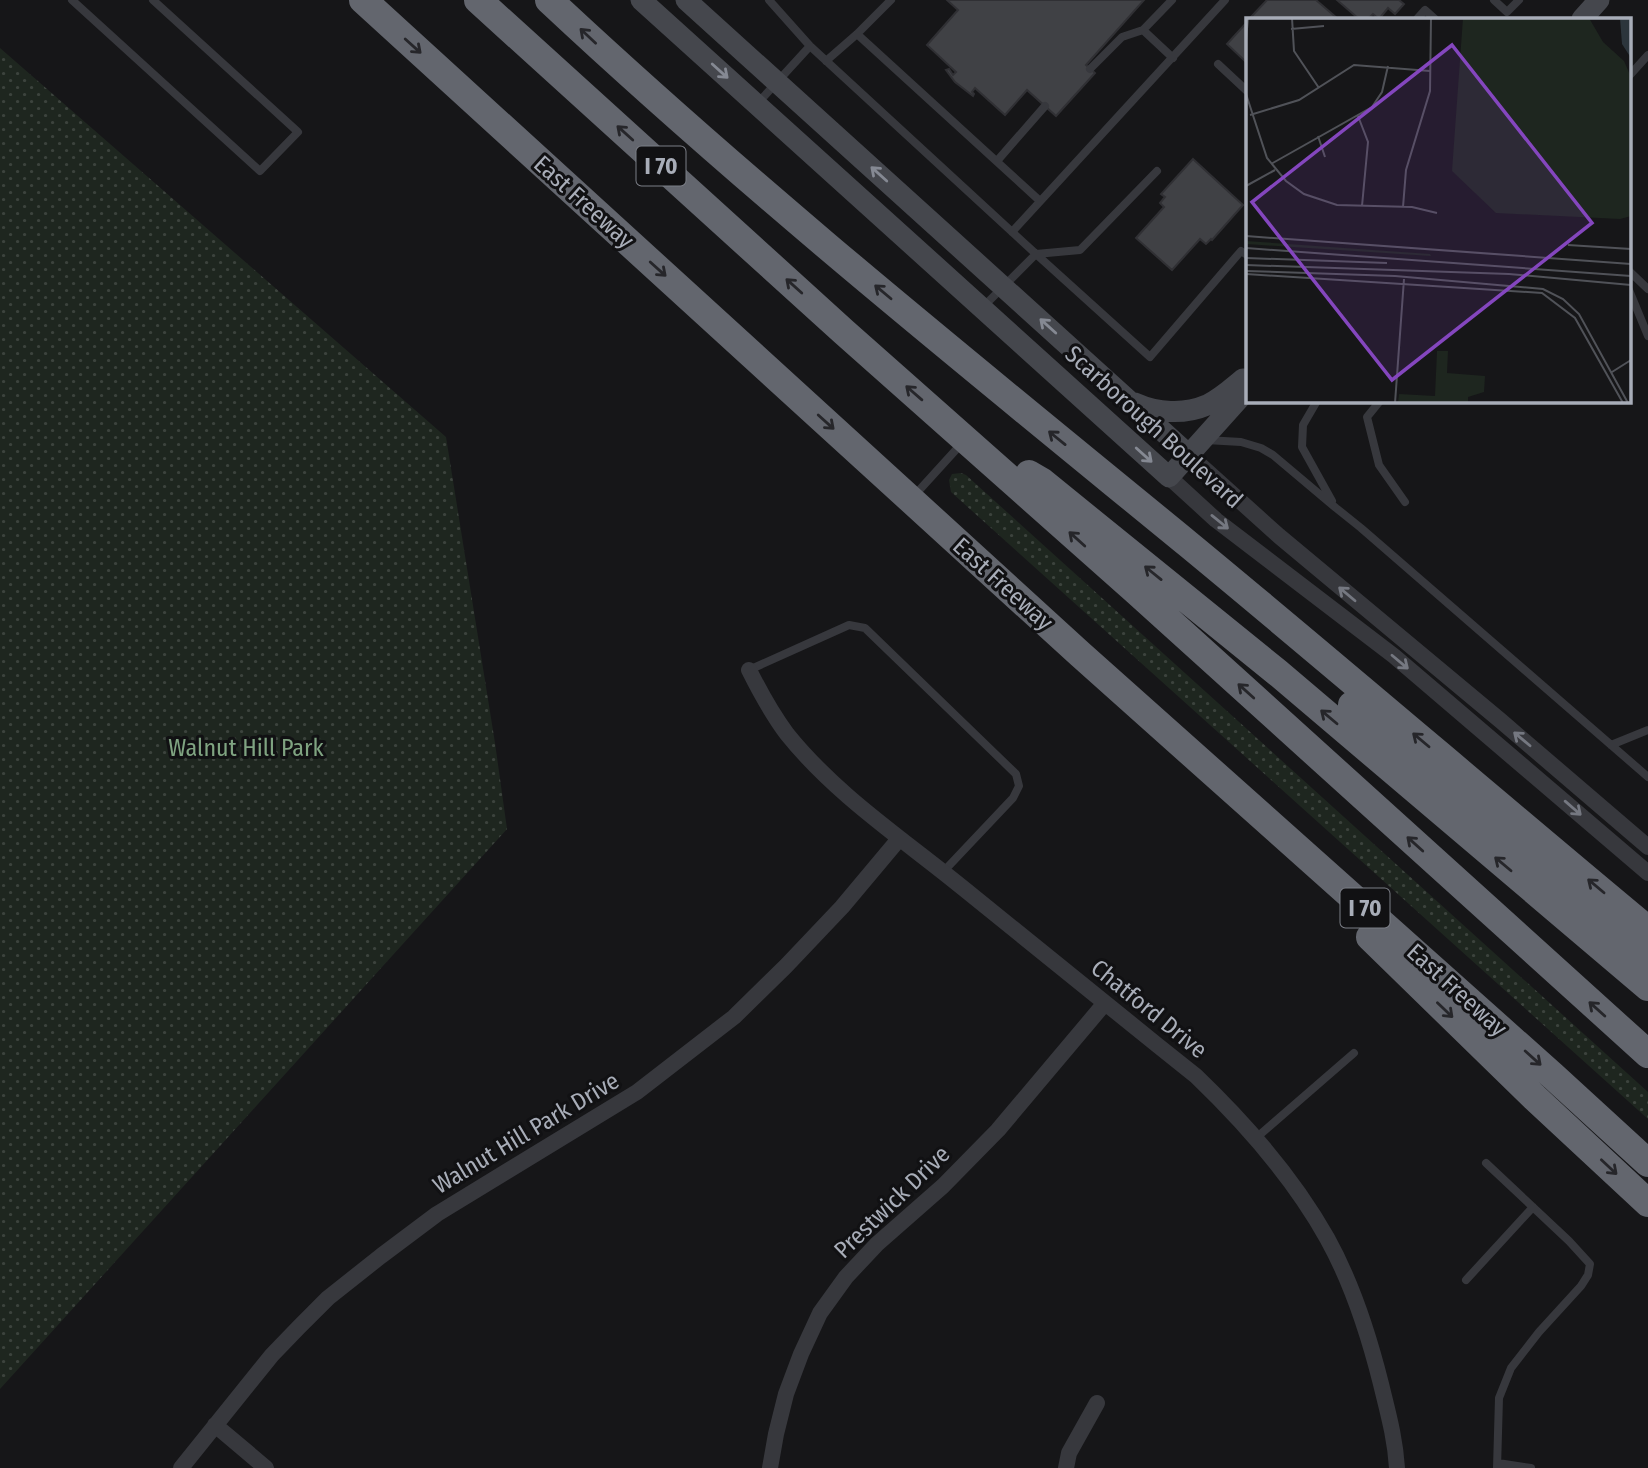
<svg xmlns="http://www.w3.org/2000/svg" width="1648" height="1468" viewBox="0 0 1648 1468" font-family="'Fira Sans Condensed',sans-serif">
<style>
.grass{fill:url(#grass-dots)}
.building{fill:#404145;stroke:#303034;stroke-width:2}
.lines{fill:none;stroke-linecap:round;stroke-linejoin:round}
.lane{stroke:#37383d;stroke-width:8}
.street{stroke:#37383d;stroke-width:16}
.secondary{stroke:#45474d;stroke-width:21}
.highway{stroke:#63666e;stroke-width:28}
.oneway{stroke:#26262a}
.oneway2{stroke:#858993}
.oneway3{stroke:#757881}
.labels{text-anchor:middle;stroke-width:6;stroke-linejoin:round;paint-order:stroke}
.shield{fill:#111113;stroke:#7b7e86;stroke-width:2}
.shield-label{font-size:23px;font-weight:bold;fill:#a8adb8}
.street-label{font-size:24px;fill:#a8adb8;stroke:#111113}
.park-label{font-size:24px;fill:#7fa381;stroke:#111113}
.inset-road{fill:none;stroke:#505258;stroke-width:2}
.view{fill:#8446be;fill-opacity:0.15;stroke:#8446be;stroke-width:3.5}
.inset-edge{fill:none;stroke:#a8adb8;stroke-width:3.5}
</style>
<defs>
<pattern id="grass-dots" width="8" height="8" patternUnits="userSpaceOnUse" patternTransform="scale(1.75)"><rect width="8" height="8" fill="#1e261f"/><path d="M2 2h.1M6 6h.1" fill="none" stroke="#3c433d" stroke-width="1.8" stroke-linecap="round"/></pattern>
</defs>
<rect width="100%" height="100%" fill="#161618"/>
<!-- grass -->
<path class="grass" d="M0 48 446 437 495 743 507 829 0 1389Z
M961 473 966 475 1648 1092V1119L951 492 949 480 952 474Z"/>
<!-- building -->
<path class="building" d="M947 0H1144L1086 65 1095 73 1056 116 1027 90 1005 115 975 88 972 92 974 94 973 96 955 82 946 70 949 69 953 75 956 72 927 45 958 10Z
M1267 0H1316L1338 19H1249Z
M1337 0H1399L1404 4 1395 14 1388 8 1379 19 1373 14 1368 19H1359Z
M1247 22V63L1227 44Z
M1193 159 1243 205 1212 240 1211 239 1206 244 1200 239 1172 270 1136 238 1164 207 1160 203 1165 197 1161 194Z"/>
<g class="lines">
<!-- lane -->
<path class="lane" d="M72 0 260 171 298 132 153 0
M769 0 810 46 1036 254 982 308
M1172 0 1143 30 1173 58
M1494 0 1507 12 1519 0
M1417 19 1425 10 1435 19
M857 34 1040 201
M826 61 857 34 891 0
M1218 64 1247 91
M1090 69 1122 37 1143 30
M1629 76 1648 55
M757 104 810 46
M997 161 1045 106
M1012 232 1225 0
M1036 254 1150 357 1241 251 1247 255
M1036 254 1080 250 1157 171
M1629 271 1648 289
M1629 290 1648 336
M1317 401 1303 425 1302 447 1332 501
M1380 401 1367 417 1379 465 1405 502
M1206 440 1241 442 1261 448 1273 455 1336 508 1361 528 1648 777
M913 497 963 442
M749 670 849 625 865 628 1016 774 1019 786 1013 798 943 872
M1611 745 1648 730
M1256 1138 1354 1053
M1486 1163 1569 1241 1590 1264 1588 1275 1581 1286 1539 1332 1511 1368 1499 1398 1497 1468
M1466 1280 1533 1207
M1498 1463 1531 1468"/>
<!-- street -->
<path class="street" d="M1189 455 1279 536 1501 721 1648 847
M1169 477 1216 520 1394 656 1648 873
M749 670C760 692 772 714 787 734 836 795 903 839 963 888 1041 951 1118 1014 1196 1076 1246 1124 1293 1177 1327 1238 1351 1281 1369 1336 1381 1384 1388 1413 1395 1437 1397 1468
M215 1425 266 1468
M181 1468 272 1355 299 1327 328 1298 381 1256 437 1214 637 1092 734 1017 786 966 842 907 899 839
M770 1468 776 1434 786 1394 801 1354 820 1313 846 1277 877 1244 943 1186 998 1130 1105 1003
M1066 1468 1069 1453 1097 1403"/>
<!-- secondary -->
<path class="secondary" d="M641 0 1169 477 1247 390
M686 0 1189 455
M1582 19 1599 0
M1135 403C1157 413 1184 415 1207 405 1220 399 1232 388 1243 379"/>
<!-- highway -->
<path class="highway" d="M363 0 1080 654 1553 1076 1648 1163
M478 0 844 332 1136 591 1648 1054
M549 0C753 191 972 367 1188 544 1342 671 1494 802 1648 930
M1029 474 1041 481 1278 673 1648 987
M1352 705 1431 777 1648 958
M1370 937 1534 1097 1648 1203"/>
</g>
<!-- one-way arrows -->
<defs><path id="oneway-shaft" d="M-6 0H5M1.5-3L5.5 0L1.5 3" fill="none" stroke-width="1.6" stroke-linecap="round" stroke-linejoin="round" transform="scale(1.75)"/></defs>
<g class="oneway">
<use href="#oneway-shaft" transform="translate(588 36) rotate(-137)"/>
<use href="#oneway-shaft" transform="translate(413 46) rotate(42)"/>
<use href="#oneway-shaft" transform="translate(625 133) rotate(-138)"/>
<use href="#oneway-shaft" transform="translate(658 269) rotate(42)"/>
<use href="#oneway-shaft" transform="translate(794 286) rotate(-138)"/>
<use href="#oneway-shaft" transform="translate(883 292) rotate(-140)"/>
<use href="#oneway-shaft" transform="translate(914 393) rotate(-139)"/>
<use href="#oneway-shaft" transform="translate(826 422) rotate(42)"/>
<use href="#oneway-shaft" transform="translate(1057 438) rotate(-141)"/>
<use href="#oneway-shaft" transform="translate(1077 539) rotate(-138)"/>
<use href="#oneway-shaft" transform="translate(1153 573) rotate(-141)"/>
<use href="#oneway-shaft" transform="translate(1246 691) rotate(-138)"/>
<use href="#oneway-shaft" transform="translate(1329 717) rotate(-140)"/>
<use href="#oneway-shaft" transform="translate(1421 740) rotate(-140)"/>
<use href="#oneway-shaft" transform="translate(1415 844) rotate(-138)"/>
<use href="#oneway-shaft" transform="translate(1503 864) rotate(-140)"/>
<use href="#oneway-shaft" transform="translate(1596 886) rotate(-140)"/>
<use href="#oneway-shaft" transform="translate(1597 1009) rotate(-138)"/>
<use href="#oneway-shaft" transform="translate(1445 1010) rotate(44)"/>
<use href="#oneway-shaft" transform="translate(1533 1058) rotate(42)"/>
<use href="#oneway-shaft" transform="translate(1609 1167) rotate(43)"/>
</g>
<g class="oneway2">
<use href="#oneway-shaft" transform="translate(720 71) rotate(42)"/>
<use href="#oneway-shaft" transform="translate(879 174) rotate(-138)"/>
<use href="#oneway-shaft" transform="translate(1048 326) rotate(-138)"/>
<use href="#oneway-shaft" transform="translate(1144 455) rotate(42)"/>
</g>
<g class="oneway3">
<use href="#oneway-shaft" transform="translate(1220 522) rotate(39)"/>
<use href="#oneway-shaft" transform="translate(1347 594) rotate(-140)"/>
<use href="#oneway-shaft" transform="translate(1400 662) rotate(40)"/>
<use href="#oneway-shaft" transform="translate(1522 739) rotate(-140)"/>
<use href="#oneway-shaft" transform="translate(1573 808) rotate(41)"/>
</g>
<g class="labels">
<!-- shield labels -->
<g class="shield">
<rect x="636.5" y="146.5" width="49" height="39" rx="5"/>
<rect x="1340.5" y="888.5" width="49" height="39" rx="5"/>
</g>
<g class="shield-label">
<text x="661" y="174">I 70</text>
<text x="1365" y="916">I 70</text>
</g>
<!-- street labels -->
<g class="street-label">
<text transform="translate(584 202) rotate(42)" y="8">East Freeway</text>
<text transform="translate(1154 427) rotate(42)" y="8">Scarborough Boulevard</text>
<text transform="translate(1003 584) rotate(42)" y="8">East Freeway</text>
<text transform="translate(1457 990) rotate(42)" y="8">East Freeway</text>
<text transform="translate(1149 1009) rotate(39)" y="8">Chatford Drive</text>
<text transform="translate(526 1133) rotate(-31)" y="8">Walnut Hill Park Drive</text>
<text transform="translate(892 1202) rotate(-44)" y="8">Prestwick Drive</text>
</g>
<!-- park labels -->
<g class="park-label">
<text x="246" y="756">Walnut Hill Park</text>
</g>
</g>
<!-- overview -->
<g transform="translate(1246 18)">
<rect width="385" height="385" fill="#161618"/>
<path d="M217 0H343L357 24 378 43 385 59V198L374 201 250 195 206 153ZM0 223 184 236 185 238 0 226Z" fill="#1e261f"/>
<path d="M191 333H202L201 355 239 358 238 374 222 379V385H152L153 376 189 378Z" fill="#1e261f"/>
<path d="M374 0H385V40L376 26Z" fill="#2c353c"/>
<path class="inset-road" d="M46 0 48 33 73 70M45 11 78 8M0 22 2 0M0 76 21 140 40 163 58 176 91 187 166 189 191 195M4 97 53 82 108 47 184 53M112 98 122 124 116 188M72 118 79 139M25 146 126 89 136 74 142 48M0 168 29 152M157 189 160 152 184 73 185 0M0 218 385 246M322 227 385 231M0 230 385 258M0 240 141 245M0 247 263 256 385 267M0 253 149 258 297 271 317 281 333 296 382 385M0 256 296 275 329 300 377 385M366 354 385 342M149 385 158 261"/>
<path class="view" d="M206 27 346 205 146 362 6 184Z"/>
<rect width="385" height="385" class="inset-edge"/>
</g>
</svg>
